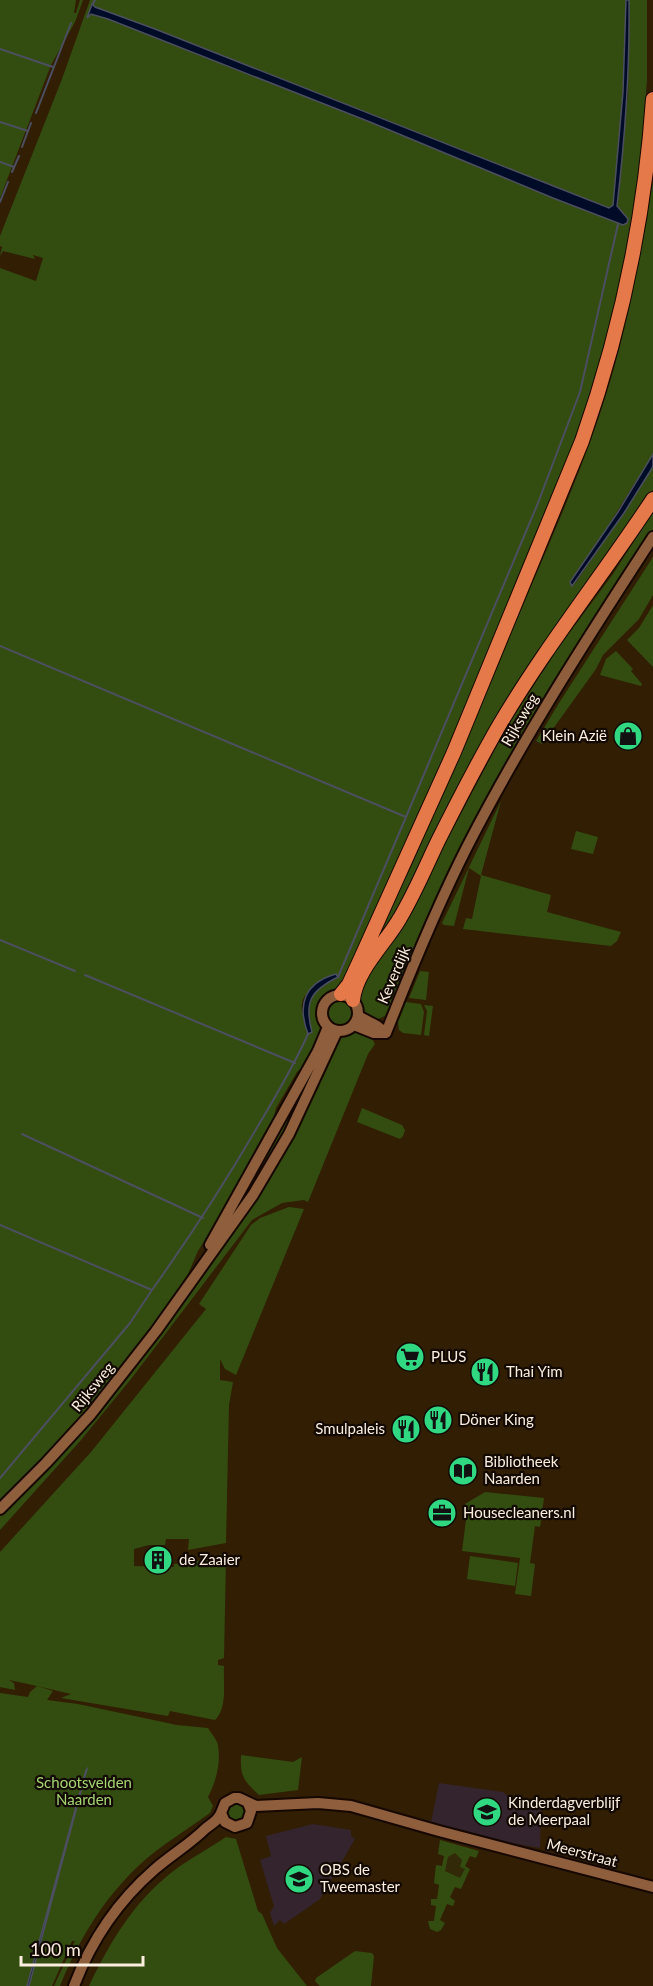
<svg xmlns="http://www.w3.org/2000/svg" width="653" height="1986" viewBox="0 0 653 1986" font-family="Lato,sans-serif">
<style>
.education{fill:#34242e}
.green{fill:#334d10;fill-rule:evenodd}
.sand{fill:#312908}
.water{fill:#000b28;stroke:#4b4f5f;stroke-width:1.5}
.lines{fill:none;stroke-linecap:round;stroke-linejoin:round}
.stream{stroke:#4b4f5f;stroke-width:2}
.secondary-casing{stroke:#160800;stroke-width:14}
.highway-casing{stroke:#160800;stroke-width:16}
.secondary{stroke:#8e5e3d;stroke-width:10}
.highway{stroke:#e57949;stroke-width:14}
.labels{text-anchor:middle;stroke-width:4.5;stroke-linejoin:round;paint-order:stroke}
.street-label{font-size:15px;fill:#fbeede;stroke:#120a02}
.poi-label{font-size:15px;fill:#fbeede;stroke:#120a02;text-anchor:start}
.park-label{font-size:15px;fill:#a4d470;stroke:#120a02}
</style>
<rect width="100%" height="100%" fill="#311e03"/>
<!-- education -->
<path class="education" d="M439 1783 503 1792 509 1797 541 1801 540 1848 501 1841 431 1822Z
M313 1824 351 1830V1836L355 1839 320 1899 284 1924 280 1920 274 1926 270 1913 274 1906 260 1860 271 1856 266 1836Z"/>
<!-- green -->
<path class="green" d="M0 0H76L74 13H76L80 0H83L75 22 51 65 0 198Z
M90 0H626L623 92 613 205 609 208 155 29 95 7 93 4 87 18 91 14 108 19 370 122 553 198 622 224 625 216 617 206 628 93 629 0H647V80L640 170 633 221 609 333 576 440 462 727 341 990C310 997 320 1011 322 1032L304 1066 297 1072 276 1108 272 1127 243 1179 198 1251 188 1274 160 1316 118 1371 58 1444 0 1501V268L36 281 43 258 33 255 35 259 3 251 0 256 2 247 0 246V236L62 79ZM327 983C306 997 307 1009 312 1032 304 1021 295 1004 309 991 313 987 322 985 327 983Z
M653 181V454L596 545 574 585 624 513 653 466V490L544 649 404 904 349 990 388 907 410 869C450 776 490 683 530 589 559 521 589 453 610 382 630 316 641 249 653 181Z
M653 512V530L562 670 411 962 385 1016 378 1019 374 1018 373 1021 363 1013 359 1000 366 973 437 859 507 727 556 651 613 574Z
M653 557V595L639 619 603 655 596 669 542 744 536 741 559 703Z
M653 605V667L627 640 639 628Z
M616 651 633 669 631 671 642 684 641 686 600 675 606 659Z
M501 801 481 875 551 895 547 912 621 932 617 941 611 946 463 929 466 918 472 919 481 876 469 868 454 926 444 925 442 923Z
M576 831 598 837 593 854 571 849Z
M420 971 429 972 426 1000 409 998Z
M327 1013a13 13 0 1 1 26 0a13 13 0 1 1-26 0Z
M406 1002 421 1004 424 1012 421 1035 403 1033 399 1030 398 1022Z
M424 1005 433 1006 429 1036 424 1035 427 1011Z
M355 1031 371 1037 375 1044 368 1054 308 1202 304 1200 282 1203 252 1220 131 1379 81 1440 0 1530V1515L54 1459 249 1206 337 1037Z
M322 1056 285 1136 210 1249 312 1066Z
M362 1108 402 1125 405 1130 403 1136 400 1139 357 1122Z
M289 1207 304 1209 236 1375 225 1369 220 1359V1380L233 1382 229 1405 226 1543 188 1550 189 1539H166L165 1545H149L134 1549V1566L174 1567V1564L211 1559 223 1553 226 1559 224 1658 218 1660V1665L224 1666C223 1682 228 1708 215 1720L170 1711 168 1716 61 1698 71 1694 37 1686 53 1691 47 1700 78 1704 177 1725 208 1728C211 1733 217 1740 218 1745 221 1763 216 1782 208 1797L213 1806 210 1813C195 1824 179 1834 164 1845 115 1880 82 1931 60 1986H54L75 1941H72L52 1986H0V1693L28 1697 30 1692 37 1686 9 1680 14 1683 15 1690 0 1687V1552L91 1452 206 1309 199 1304 251 1225 260 1218Z
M485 1492 544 1498 540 1527 535 1526 530 1563 535 1564 531 1596 515 1594 520 1558 462 1551 467 1512 465 1504Z
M470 1556 518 1563 515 1586 467 1579Z
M241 1755 293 1762 302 1757 298 1790 259 1795C244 1781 240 1777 241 1755Z
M227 1812a9 9 0 1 1 18 0a9 9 0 1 1-18 0Z
M226 1837 236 1839 258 1911 262 1914 277 1948 307 1986H89C110 1942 133 1903 172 1872 189 1859 208 1849 226 1837Z
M440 1840 479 1851 476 1858 470 1856 465 1866 470 1869 461 1889 455 1887 450 1897 455 1901 453 1906 447 1904 440 1920 445 1923 441 1930 437 1932 430 1929 428 1921H434L436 1906 431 1905V1899H437L439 1885 434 1883 436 1865 442 1866 444 1856 438 1854Z
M355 1951 372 1953 374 1956 371 1986H320L315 1981 316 1978Z"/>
<!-- sand -->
<path class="sand" d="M455 1853 462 1860 460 1867 465 1869 460 1878 445 1871 448 1857Z"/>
<!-- water -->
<path class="water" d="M626 0H629C630 69 625 138 617 206L628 219 627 223 623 225 553 198 370 122 108 19 91 14 87 18 92 4 95 7 155 29 609 208 613 205 623 92Z
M653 454V466L649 473 624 513 572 586 570 582 618 512Z
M336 974 338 977C310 991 304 1002 312 1032L308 1034C297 1005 304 983 336 974Z
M87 1769 29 1986H27L86 1770Z"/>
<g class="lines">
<!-- stream -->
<path class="stream" d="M93 4 95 0
M0 49 53 67
M36 113 71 23
M0 122 28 131
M22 147 31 123
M0 162 14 167
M12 172 19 156
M0 202 8 182
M0 646 406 817 338 977
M406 817 538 503 580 392 618 224
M0 940 75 971
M85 975 295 1063
M22 1134 203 1218
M0 1225 152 1290 130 1323 0 1478
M152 1290C189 1238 223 1186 255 1131 274 1099 293 1068 308 1034"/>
<!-- secondary casing -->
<g class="secondary-casing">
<path id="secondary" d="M322 1013a18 18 0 1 1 36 0a18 18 0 1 1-36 0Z
M358 1016 377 1026 386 1033
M354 1025 374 1033H386
M386 1033C410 972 438 904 468 845 523 738 588 637 653 537
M210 1245 318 1051 328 1027
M0 1509 46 1463 91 1414 156 1331 253 1195 289 1134 337 1031
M248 1803 251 1811 247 1823 235 1827 225 1822 221 1813 225 1803 234 1798H239L256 1806 318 1803 351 1806 439 1831 653 1887
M74 1986C91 1941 118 1901 155 1869 171 1855 190 1844 205 1829 212 1823 218 1821 221 1813"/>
</g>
<!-- highway casing -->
<g class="highway-casing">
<path id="highway" d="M341 994 349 984 361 958 454 752 582 441C621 330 645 216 653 99
M353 1000C356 970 386 943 400 918 415 893 426 866 438 841 458 801 478 762 500 724 546 646 603 575 653 499"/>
</g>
<!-- secondary -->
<use href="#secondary" class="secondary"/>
<!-- highway -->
<use href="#highway" class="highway"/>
</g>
<!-- icons -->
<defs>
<g id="shop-disc" transform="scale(1.5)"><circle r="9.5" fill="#31d882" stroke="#120a02"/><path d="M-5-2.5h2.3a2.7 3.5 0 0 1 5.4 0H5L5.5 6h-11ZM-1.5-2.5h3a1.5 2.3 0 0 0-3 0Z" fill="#111"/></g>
<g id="supermarket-disc" transform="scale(1.5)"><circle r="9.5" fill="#31d882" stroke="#120a02"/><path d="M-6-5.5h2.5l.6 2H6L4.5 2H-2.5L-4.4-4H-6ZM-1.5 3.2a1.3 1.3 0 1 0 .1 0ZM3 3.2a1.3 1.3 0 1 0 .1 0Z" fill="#111"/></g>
<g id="restaurant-disc" transform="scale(1.5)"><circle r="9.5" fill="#31d882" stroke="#120a02"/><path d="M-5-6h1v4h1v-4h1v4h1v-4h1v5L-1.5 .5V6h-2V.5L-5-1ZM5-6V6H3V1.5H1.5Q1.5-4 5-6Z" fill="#111"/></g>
<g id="library-disc" transform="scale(1.5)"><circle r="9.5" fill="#31d882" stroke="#120a02"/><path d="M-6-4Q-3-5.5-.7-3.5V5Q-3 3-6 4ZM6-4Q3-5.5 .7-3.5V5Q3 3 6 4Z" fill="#111"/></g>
<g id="office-disc" transform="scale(1.5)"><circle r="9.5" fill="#31d882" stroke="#120a02"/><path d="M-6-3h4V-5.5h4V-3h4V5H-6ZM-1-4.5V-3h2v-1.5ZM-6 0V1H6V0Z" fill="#111"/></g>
<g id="building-disc" transform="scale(1.5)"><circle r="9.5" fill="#31d882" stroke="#120a02"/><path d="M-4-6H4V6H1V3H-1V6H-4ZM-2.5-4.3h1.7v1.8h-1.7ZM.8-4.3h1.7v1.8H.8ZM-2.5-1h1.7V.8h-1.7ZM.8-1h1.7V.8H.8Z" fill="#111"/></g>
<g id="school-disc" transform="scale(1.5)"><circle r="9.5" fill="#31d882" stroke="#120a02"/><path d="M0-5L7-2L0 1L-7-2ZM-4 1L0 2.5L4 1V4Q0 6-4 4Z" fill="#111"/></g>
</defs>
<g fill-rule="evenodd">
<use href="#shop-disc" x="628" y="736"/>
<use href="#supermarket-disc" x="410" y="1357"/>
<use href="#restaurant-disc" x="485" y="1372"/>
<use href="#restaurant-disc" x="438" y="1420"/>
<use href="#restaurant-disc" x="406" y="1429"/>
<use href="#library-disc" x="463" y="1471"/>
<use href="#office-disc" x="442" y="1513"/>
<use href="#building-disc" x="158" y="1560"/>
<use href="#school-disc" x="487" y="1812"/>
<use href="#school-disc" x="299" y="1879"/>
</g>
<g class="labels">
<!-- street labels -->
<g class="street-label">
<text transform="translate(520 720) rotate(-60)" y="5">Rijksweg</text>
<text transform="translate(394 975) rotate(-67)" y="5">Keverdijk</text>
<text transform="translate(93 1387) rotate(-51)" y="5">Rijksweg</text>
<text transform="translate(582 1853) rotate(15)" y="5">Meerstraat</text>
</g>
<!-- poi labels -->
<g class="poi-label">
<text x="607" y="741" text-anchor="end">Klein Azië</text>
<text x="431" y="1362">PLUS</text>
<text x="506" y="1377">Thai Yim</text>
<text x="459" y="1425">Döner King</text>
<text x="385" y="1434" text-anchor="end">Smulpaleis</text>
<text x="484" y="1467">Bibliotheek<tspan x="484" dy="17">Naarden</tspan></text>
<text x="463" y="1518">Housecleaners.nl</text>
<text x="179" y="1565">de Zaaier</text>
<text x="508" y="1808">Kinderdagverblijf<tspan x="508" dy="17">de Meerpaal</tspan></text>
<text x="320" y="1875">OBS de<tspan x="320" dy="17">Tweemaster</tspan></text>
</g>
<!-- park labels -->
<g class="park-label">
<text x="84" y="1788">Schootsvelden<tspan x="84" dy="17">Naarden</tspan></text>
</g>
</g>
<!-- scale -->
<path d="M21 1956v9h122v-9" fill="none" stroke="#fbeede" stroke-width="3"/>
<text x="30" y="1956" font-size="18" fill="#fbeede" stroke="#120a02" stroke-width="4.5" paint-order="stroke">100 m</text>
</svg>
